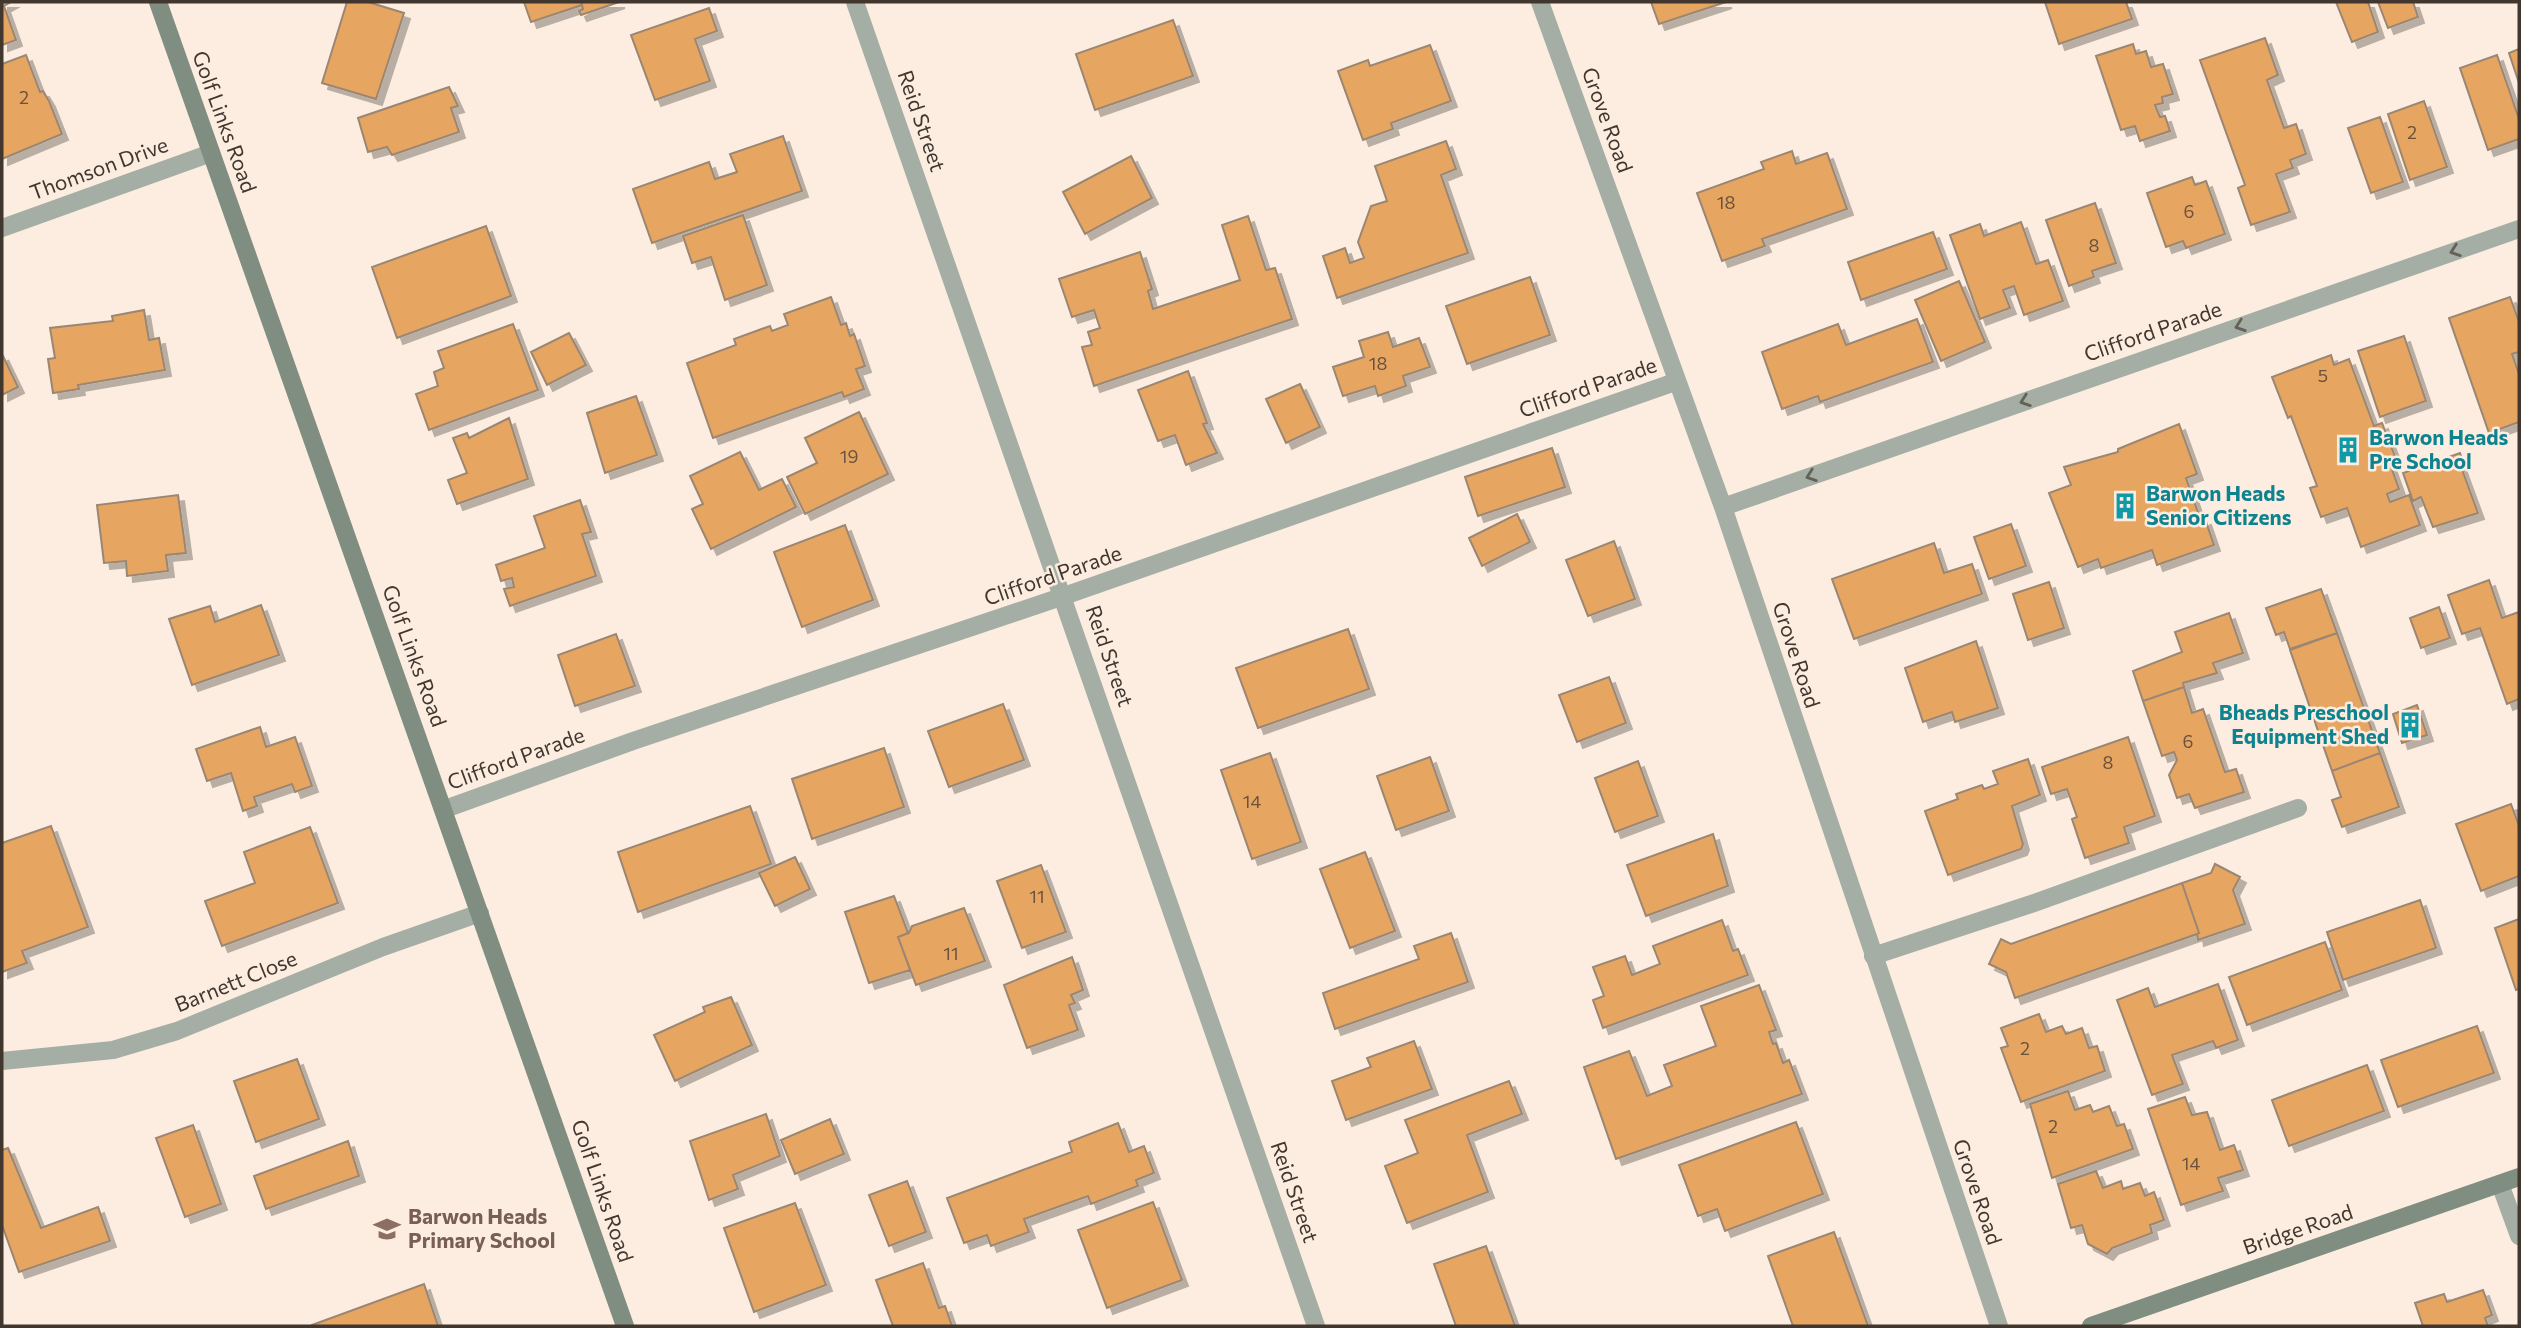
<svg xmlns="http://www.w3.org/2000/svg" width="2521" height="1328" viewBox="0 0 2521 1328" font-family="Commissioner,sans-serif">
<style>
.building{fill:#e7a562;stroke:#9b8672;stroke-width:2;filter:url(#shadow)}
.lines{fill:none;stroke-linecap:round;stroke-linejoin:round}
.lane{stroke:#a4aea4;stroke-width:18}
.street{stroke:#a4aea4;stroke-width:18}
.secondary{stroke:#7f8e80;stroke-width:18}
.oneway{stroke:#646158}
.labels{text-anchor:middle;stroke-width:5;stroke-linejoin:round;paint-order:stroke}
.number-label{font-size:18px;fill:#6a523c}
.street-label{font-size:21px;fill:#41372f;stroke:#fcede0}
.culture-label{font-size:21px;font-weight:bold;fill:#0d838f;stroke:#fcede0;text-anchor:start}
.education-label{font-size:21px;font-weight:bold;fill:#785e54;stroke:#fcede0;text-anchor:start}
</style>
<defs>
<filter id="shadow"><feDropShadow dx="6" dy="6" stdDeviation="0" flood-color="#0004"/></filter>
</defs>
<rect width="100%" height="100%" fill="#fcede0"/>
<!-- building -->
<path class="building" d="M2 2H11L4 6 16 40 2 45Z
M347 2H368L404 13 376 99 322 83Z
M524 2H581L582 5 531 22Z
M581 2H619L581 15 579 11 583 9Z
M1651 2H1726L1659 24Z
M2045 2H2126L2132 19 2059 44Z
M2336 2H2368L2378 32 2352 42Z
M2378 2H2413L2418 17 2388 28Z
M709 8 717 31 695 39 710 81 655 100 631 35Z
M1173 20 1193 76 1095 110 1076 54Z
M2265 38 2278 75 2267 80 2284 128 2296 124 2306 154 2290 160 2293 168 2276 174 2290 212 2251 225 2238 188 2245 185 2200 60Z
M2133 44 2136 54 2146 51 2151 67 2163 64 2173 94 2162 97 2163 103 2155 105 2160 117 2165 116 2170 131 2140 141 2135 126 2121 130 2096 56Z
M1430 45 1451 101 1391 123 1393 129 1363 140 1338 71 1368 60 1370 66Z
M2519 49V83L2509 53Z
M26 55 40 92 43 91 49 101 62 134 2 159V64Z
M2497 55 2519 119V139L2488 150 2460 68Z
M449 87 458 106 451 108 459 132 392 155 387 147 368 152 358 118Z
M2424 101 2447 167 2410 180 2388 114Z
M2380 117 2403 182 2371 193 2348 128Z
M783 136 802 191 652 243 633 189 709 162 715 179 737 172 730 154Z
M1446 141 1456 169 1441 175 1468 253 1337 298 1323 256 1345 248 1350 263 1364 258 1358 242 1371 206 1387 201 1375 166Z
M1792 151 1796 164 1827 153 1847 209 1762 239 1765 246 1722 261 1697 193 1764 169 1761 162Z
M1131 156 1152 198 1085 234 1063 192Z
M2192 177 2195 185 2206 181 2225 234 2186 248 2183 241 2166 247 2147 193Z
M2095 203 2116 263 2092 271 2094 277 2069 286 2046 220Z
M743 215 767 285 725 300 711 257 692 263 683 236Z
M1248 216 1266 270 1275 268 1292 319 1094 386 1082 347 1092 345 1088 332 1100 328 1094 310 1072 317 1059 279 1140 252 1152 289 1148 291 1153 309 1240 280 1222 225Z
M2021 222 2036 264 2048 260 2063 301 2024 315 2014 286 2003 290 2010 308 1980 319 1950 235 1980 224 1984 236Z
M486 226 511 296 397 338 372 267Z
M1933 232 1947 269 1861 300 1848 262Z
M1530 277 1550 335 1467 364 1446 306Z
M1959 281 1985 342 1941 361 1915 300Z
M831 297 841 325 846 323 850 336 854 334 865 366 856 369 864 389 844 397 842 392 713 438 687 363 736 345 734 339 770 326 772 331 788 325 784 314Z
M2510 297 2519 322V352L2512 354 2519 374V422L2489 433 2449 318Z
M144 310 149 340 159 338 165 370 78 385 79 389 53 393 48 359 55 358 50 328 113 321 112 316Z
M1917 319 1933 362 1820 402 1818 396 1782 409 1762 352 1838 324 1846 345Z
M513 324 538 390 429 430 416 394 438 386 434 372 444 368 438 351Z
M1388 332 1393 347 1419 338 1430 367 1403 376 1406 386 1378 396 1375 386 1343 396 1333 367 1364 357 1359 341Z
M569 333 586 365 547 385 531 352Z
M2404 336 2426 401 2380 417 2358 351Z
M2 354 18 387 2 395Z
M2331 355 2334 365 2349 359 2374 426 2382 423 2396 459 2389 461 2399 489 2387 494 2390 502 2409 495 2420 525 2361 547 2347 508 2321 517 2310 488 2317 486 2291 416 2288 418 2272 377Z
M1188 371 1207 423 1203 424 1217 453 1186 465 1175 435 1158 441 1138 390Z
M1300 384 1320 427 1286 443 1266 399Z
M636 396 657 455 605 473 587 413Z
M859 412 888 474 805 514 787 477 817 463 805 438Z
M509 418 528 479 457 504 448 480 467 473 453 438 467 433 469 438Z
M2179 424 2197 474 2186 478 2201 521 2205 519 2214 545 2157 565 2152 550 2101 568 2098 559 2078 567 2049 493 2071 485 2064 467 2118 452V449Z
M1552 448 1565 487 1478 516 1465 477Z
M740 452 759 490 782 479 796 507 711 549 692 509 703 504 690 476Z
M2460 453 2463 462 2460 464 2478 513 2433 527 2421 497 2413 501 2403 473Z
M178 495 186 553 166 555 168 571 127 576 126 561 104 563 97 505Z
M580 500 591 532 582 534 596 576 510 606 504 589 514 587 512 578 501 581 496 565 545 548 534 516Z
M1517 514 1530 542 1482 566 1469 538Z
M2011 524 2026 566 1989 579 1974 537Z
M845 525 873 600 802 627 774 552Z
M1614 541 1635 599 1588 616 1566 560Z
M1934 543 1944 573 1972 564 1982 594 1854 639 1832 579Z
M2489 580 2502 618 2519 612V699L2507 704 2480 628 2462 634 2448 595Z
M2049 582 2064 628 2028 640 2013 594Z
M2321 589 2337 633 2290 649 2284 632 2276 635 2266 608Z
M261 605 279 655 192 685 169 619 210 606 215 622Z
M2439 607 2450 638 2421 648 2410 618Z
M2229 613 2243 653 2213 663 2217 673 2183 683 2184 687 2143 701 2133 671 2182 652 2175 632Z
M1348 629 1369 689 1258 728 1236 668Z
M2337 633 2380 753 2332 771 2290 650Z
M616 634 635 686 575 706 558 655Z
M1976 641 1998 708 1955 722 1952 712 1923 722 1905 668Z
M1609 677 1626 723 1577 742 1559 695Z
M2184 687 2192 713 2203 709 2225 772 2236 769 2244 792 2195 808 2189 794 2177 798 2169 775 2177 760 2174 752 2162 756 2143 701Z
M1003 704 1024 760 949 787 928 731Z
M2417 705 2427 735 2402 743 2393 714Z
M260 727 266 747 295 737 312 786 295 792 292 784 254 797 257 806 243 811 231 773 207 781 196 749Z
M2128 737 2155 816 2124 827 2129 843 2085 858 2072 819 2077 817 2067 789 2051 794 2042 767Z
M884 748 904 807 812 839 792 779Z
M1270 753 1301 842 1252 859 1221 770Z
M2380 753 2399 807 2342 827 2332 800 2341 797 2332 771Z
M1430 757 1449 811 1396 830 1377 776Z
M2028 759 2040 795 2012 806 2023 844 2021 849 1948 875 1925 811 1958 799 1956 794 1982 785 1984 789 1998 784 1993 771Z
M1638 761 1658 816 1615 832 1595 778Z
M2511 804 2519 826V876L2481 891 2456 824Z
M750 806 771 864 638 912 618 852Z
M51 826 88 927 22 951 27 963 2 972V843Z
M310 827 338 903 222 946 205 901 255 883 244 852Z
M1713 834 1728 886 1646 916 1627 865Z
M1365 852 1395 931 1350 948 1320 869Z
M795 857 810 889 775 906 759 873Z
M2215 864 2240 877 2233 890 2245 924 2198 940 2197 934 2199 933 2182 883 2211 873Z
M1041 865 1066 932 1022 948 997 881Z
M2182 883 2199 933 2197 934 2015 998 2006 972 1989 964 2001 939 2011 944Z
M894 896 908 933 898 937 910 970 869 983 845 912Z
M2420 900 2436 948 2343 980 2327 932Z
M964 908 985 961 916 985 898 937 909 933 912 926Z
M2519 919V989L2516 990 2495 928Z
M1722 920 1733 951 1738 949 1748 975 1603 1028 1593 1000 1604 996 1593 967 1625 956 1632 975 1660 964 1653 946Z
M1451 933 1468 982 1335 1029 1323 993 1419 959 1414 946Z
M2325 942 2342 990 2247 1025 2229 977Z
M1072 957 1083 990 1071 995 1075 1003 1069 1005 1078 1030 1027 1048 1004 985Z
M2218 984 2238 1040 2216 1048 2213 1041 2172 1055 2183 1084 2152 1095 2117 1000 2148 988 2155 1007Z
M1759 985 1776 1030 1769 1032 1773 1044 1776 1043 1783 1063 1789 1060 1802 1094 1616 1159 1584 1067 1629 1051 1647 1096 1672 1086 1664 1065 1716 1046 1701 1006Z
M731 997 752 1045 675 1081 654 1035 705 1012 703 1007Z
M2039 1014 2046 1032 2062 1026 2066 1034 2082 1028 2089 1048 2097 1046 2105 1071 2021 1102 2001 1048 2008 1046 2001 1028Z
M2477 1026 2494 1073 2398 1107 2381 1060Z
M1414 1041 1432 1089 1346 1120 1332 1081 1371 1067 1367 1058Z
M297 1059 319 1119 256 1142 234 1081Z
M2367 1065 2384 1111 2289 1146 2272 1100Z
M1509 1081 1522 1114 1467 1135 1488 1192 1407 1223 1385 1166 1418 1153 1405 1120Z
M2068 1091 2075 1110 2090 1105 2093 1112 2109 1106 2117 1126 2124 1124 2133 1149 2052 1178 2030 1104Z
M2185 1097 2192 1115 2207 1112 2220 1150 2234 1145 2243 1170 2218 1178 2223 1191 2181 1205 2148 1109Z
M766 1114 780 1156 733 1175 738 1189 709 1200 690 1141Z
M830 1119 844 1154 795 1174 781 1140Z
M1796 1122 1823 1194 1725 1231 1717 1209 1698 1216 1679 1165Z
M1118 1123 1129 1152 1144 1146 1154 1173 1136 1180 1138 1186 1091 1204 1088 1196 1024 1219 1029 1232 991 1246 987 1235 964 1243 947 1198 1072 1152 1069 1142Z
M193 1125 221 1204 185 1217 156 1138Z
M348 1141 359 1176 266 1209 254 1176Z
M8 1148 41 1228 98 1207 110 1241 19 1272 2 1225V1150Z
M2096 1171 2103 1188 2121 1181 2123 1189 2140 1183 2145 1196 2154 1192 2164 1220 2150 1225 2152 1233 2112 1248 2107 1254 2088 1244 2082 1225 2071 1228 2058 1184Z
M907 1181 926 1232 889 1246 869 1195Z
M1153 1202 1182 1280 1107 1308 1078 1230Z
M795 1203 826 1285 754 1312 724 1228Z
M1834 1232 1868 1326H1793L1768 1256Z
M1486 1246 1515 1326H1456L1434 1264Z
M923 1263 939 1308 945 1306 952 1326H893L876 1280Z
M424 1284 438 1326H312V1325Z
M2483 1290 2492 1315 2485 1318 2488 1326H2423L2415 1303 2444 1294 2447 1302Z"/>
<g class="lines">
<!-- lane -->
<path class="lane" d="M1873 956 2034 903 2298 808"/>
<!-- street -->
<path class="street" d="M855 2 1316 1326
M1540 2 1723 507 1999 1326
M2 228 211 153
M1723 507 2519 229
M445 809 633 741 1064 596 1675 382
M2 1061 113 1050 177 1031 383 947 480 913
M2500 1184 2519 1236"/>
<!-- secondary -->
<path class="secondary" d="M158 2 625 1326
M2091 1326 2519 1177"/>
</g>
<!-- one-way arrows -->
<defs><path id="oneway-chevron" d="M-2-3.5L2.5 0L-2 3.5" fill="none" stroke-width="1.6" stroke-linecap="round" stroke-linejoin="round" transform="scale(1.75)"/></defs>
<g class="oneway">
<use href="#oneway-chevron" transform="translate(2455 251) rotate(161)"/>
<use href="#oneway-chevron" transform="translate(2240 326) rotate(161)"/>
<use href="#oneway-chevron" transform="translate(2025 401) rotate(161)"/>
<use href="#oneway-chevron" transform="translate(1811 476) rotate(161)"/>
</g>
<!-- icons -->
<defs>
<g id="building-bare" transform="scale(2.1)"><path d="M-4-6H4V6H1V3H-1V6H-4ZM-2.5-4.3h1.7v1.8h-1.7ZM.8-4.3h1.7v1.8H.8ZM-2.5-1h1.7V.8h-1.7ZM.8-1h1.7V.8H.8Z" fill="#0f9aa8" stroke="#fcede0" stroke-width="2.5" paint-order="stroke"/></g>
<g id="school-bare" transform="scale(2.1)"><path d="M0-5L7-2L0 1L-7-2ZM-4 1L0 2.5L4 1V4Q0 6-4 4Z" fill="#8d6e63" stroke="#fcede0" stroke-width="2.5" paint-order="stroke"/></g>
</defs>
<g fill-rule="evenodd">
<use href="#building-bare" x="2348" y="450"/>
<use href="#building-bare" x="2125" y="506"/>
<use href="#building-bare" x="2410" y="725"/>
<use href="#school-bare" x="387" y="1229"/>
</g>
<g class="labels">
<!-- number labels -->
<g class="number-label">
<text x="24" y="104">2</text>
<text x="2412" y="139">2</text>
<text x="1726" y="209">18</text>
<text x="2189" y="218">6</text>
<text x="2094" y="252">8</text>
<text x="1378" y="370">18</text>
<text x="2323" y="382">5</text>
<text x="849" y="463">19</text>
<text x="2188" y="748">6</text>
<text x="2108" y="769">8</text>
<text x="1252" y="808">14</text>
<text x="1037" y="903">11</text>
<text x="951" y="960">11</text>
<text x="2025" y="1055">2</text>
<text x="2053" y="1133">2</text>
<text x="2191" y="1170">14</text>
</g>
<!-- street labels -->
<g class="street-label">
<text transform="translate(1607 120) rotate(70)" y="7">Grove Road</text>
<text transform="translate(921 121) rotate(71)" y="7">Reid Street</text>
<text transform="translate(224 122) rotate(70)" y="7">Golf Links Road</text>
<text transform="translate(99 169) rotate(-20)" y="7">Thomson Drive</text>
<text transform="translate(2153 332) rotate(-19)" y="7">Clifford Parade</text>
<text transform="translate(1588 388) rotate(-19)" y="7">Clifford Parade</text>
<text transform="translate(1053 576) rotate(-19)" y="7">Clifford Parade</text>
<text transform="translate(1796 655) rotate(72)" y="7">Grove Road</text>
<text transform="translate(414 656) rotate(70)" y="7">Golf Links Road</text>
<text transform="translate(1109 656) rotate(71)" y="7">Reid Street</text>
<text transform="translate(516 759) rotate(-20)" y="7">Clifford Parade</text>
<text transform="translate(236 982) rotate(-22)" y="7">Barnett Close</text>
<text transform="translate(602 1191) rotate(71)" y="7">Golf Links Road</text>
<text transform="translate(1294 1192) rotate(71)" y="7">Reid Street</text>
<text transform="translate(1977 1192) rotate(71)" y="7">Grove Road</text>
<text transform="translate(2298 1230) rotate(-19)" y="7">Bridge Road</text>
</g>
<!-- culture labels -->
<g class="culture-label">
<text x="2369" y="445">Barwon Heads<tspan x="2369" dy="24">Pre School</tspan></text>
<text x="2146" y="501">Barwon Heads<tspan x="2146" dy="24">Senior Citizens</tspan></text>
<text x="2389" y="720" text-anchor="end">Bheads Preschool<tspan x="2389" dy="24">Equipment Shed</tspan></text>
</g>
<!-- education labels -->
<g class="education-label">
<text x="408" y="1224">Barwon Heads<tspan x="408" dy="24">Primary School</tspan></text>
</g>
</g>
<!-- border -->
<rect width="2521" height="1328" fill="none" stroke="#41372f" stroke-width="7"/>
</svg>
